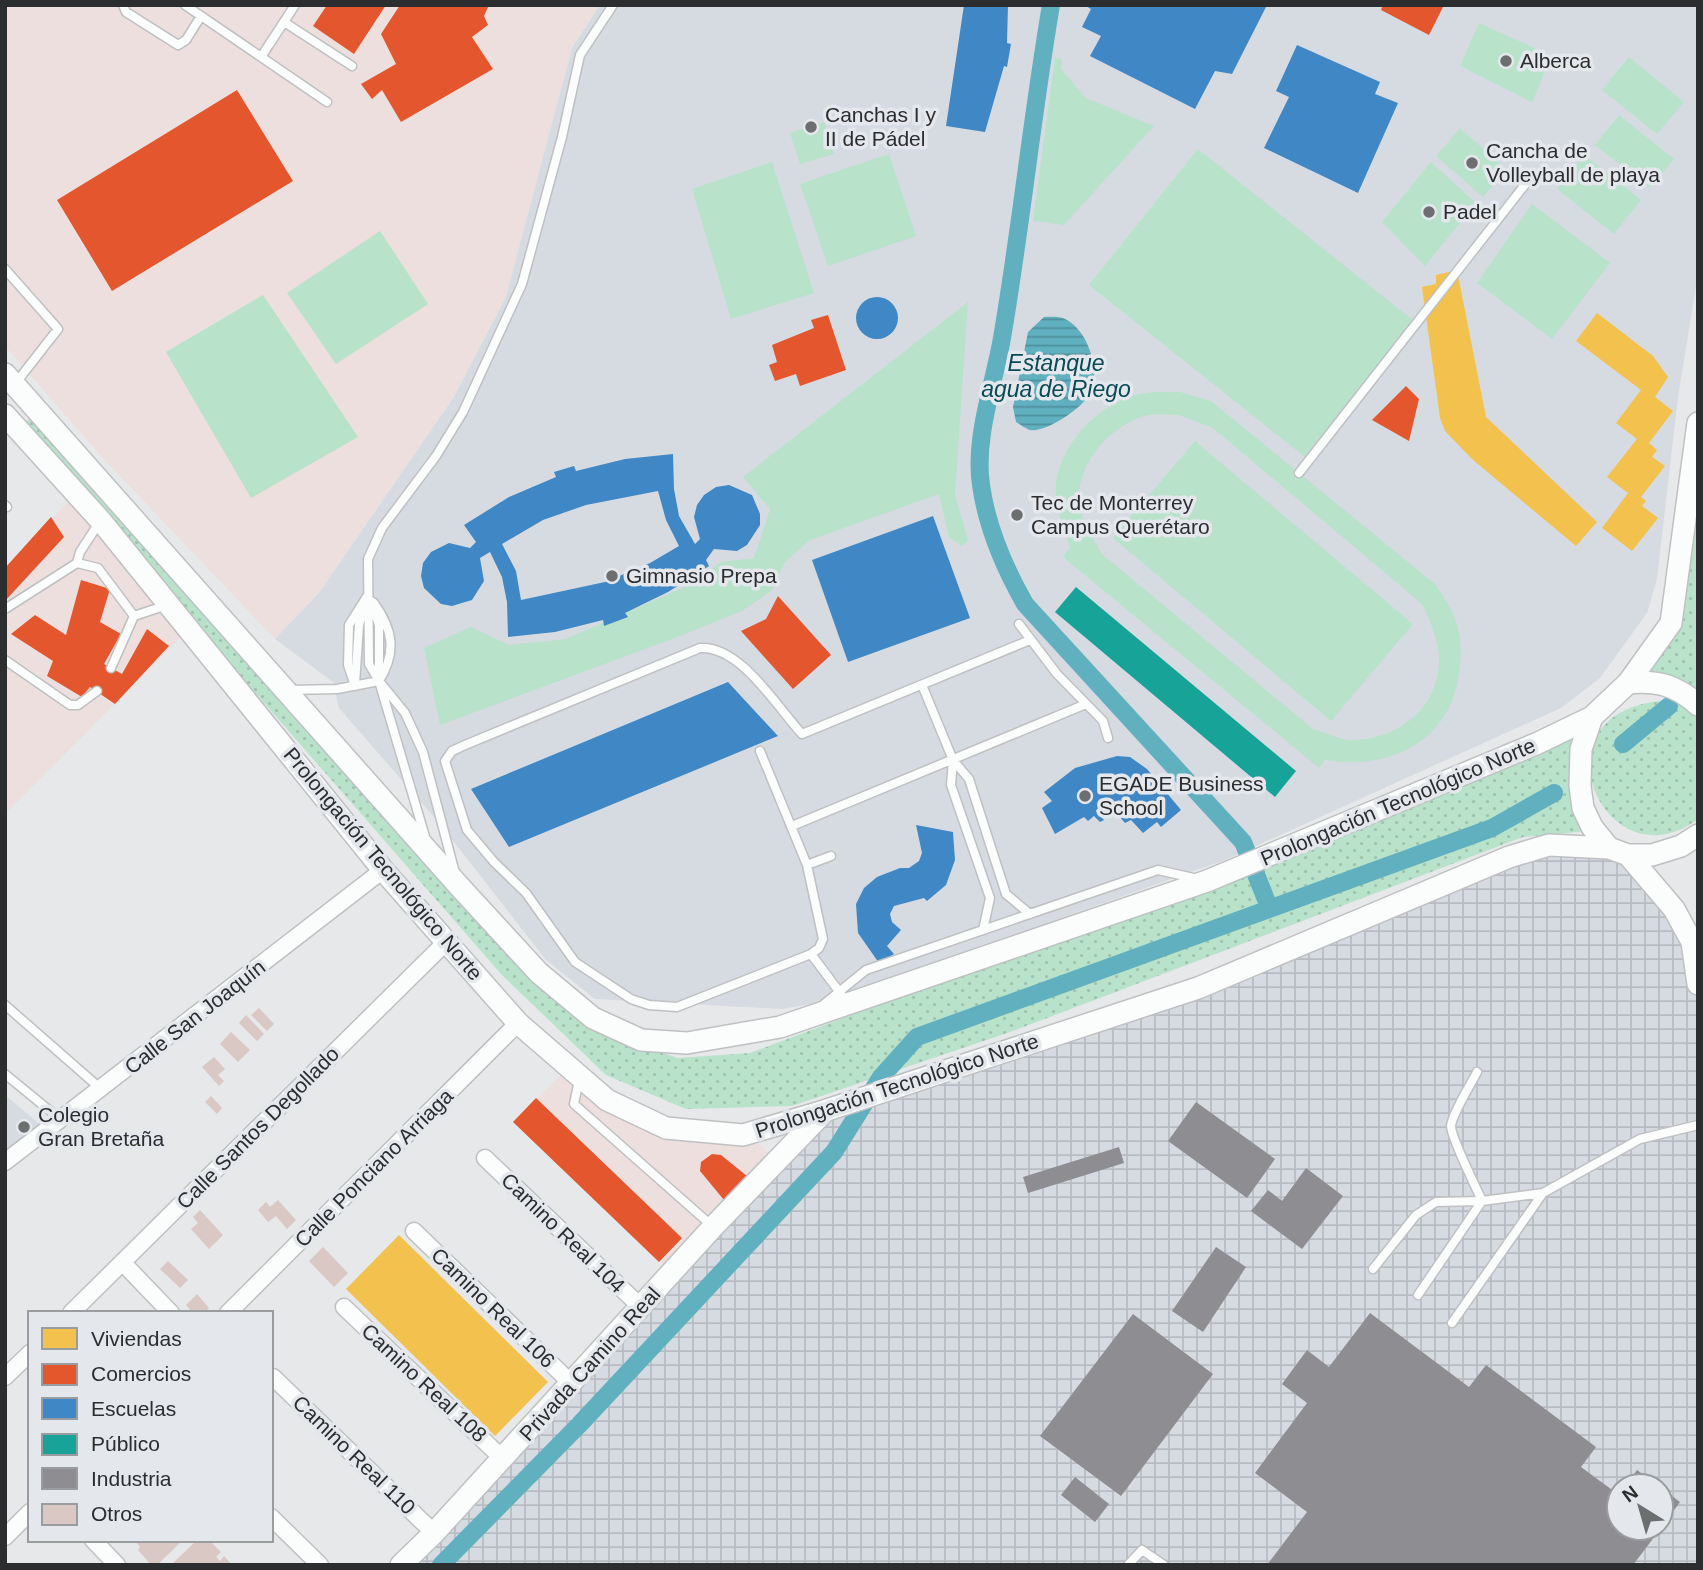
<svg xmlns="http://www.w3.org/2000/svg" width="1703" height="1570" viewBox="0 0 1703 1570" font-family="Arial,sans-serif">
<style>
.commercial{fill:#ecdfdd}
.industrial{fill:url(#industrial-grid);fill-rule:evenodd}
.built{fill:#d6dbe2}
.park{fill:#b8e2ca;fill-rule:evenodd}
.garden{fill:url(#garden-dots)}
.water{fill:url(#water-rules)}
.homes{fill:#f2c14e}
.shops{fill:#e4572e}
.schools{fill:#3f88c5;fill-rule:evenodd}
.public{fill:#17a398}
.industry{fill:#8d8d92}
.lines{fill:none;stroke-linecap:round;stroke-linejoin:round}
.canal{stroke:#60b0c0;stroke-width:18}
.building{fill:#dac8c5}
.lane-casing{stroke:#bfc0c2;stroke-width:11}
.street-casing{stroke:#bfc0c2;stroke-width:19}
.secondary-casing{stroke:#bfc0c2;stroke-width:24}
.lane{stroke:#fbfcfc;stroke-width:8}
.street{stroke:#fbfcfc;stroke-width:16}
.secondary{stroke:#fbfcfc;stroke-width:21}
.poi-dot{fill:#6d6e70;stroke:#e4e7ec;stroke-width:2.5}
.labels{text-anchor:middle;stroke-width:7;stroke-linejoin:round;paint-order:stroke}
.poi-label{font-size:21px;fill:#2c2d2f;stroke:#e4e7ec;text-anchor:start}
.street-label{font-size:21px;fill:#2c2d2f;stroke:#e4e7ec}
.water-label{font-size:23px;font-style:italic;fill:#094a56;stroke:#e4e7ec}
</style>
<defs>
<pattern id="industrial-grid" width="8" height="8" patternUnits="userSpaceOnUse" patternTransform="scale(1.75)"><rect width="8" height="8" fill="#d6dbe2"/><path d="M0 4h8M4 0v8" fill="none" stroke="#b8bcc2"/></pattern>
<pattern id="garden-dots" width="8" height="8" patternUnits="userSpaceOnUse" patternTransform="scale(1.75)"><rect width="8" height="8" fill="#b8e2ca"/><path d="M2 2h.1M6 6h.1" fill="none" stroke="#9ec2ae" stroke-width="1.8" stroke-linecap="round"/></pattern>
<pattern id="water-rules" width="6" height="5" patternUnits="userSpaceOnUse" patternTransform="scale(1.75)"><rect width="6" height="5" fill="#60b0c0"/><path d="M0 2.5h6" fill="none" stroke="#4f909c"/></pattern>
</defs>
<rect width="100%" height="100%" fill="#e6e8ea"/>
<!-- commercial -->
<path class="commercial" d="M5 5H600L572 48 506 297 454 397 319 593 275 639 102 457 5 346Z
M77 493 190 628 5 814V567Z
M568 1068 666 1128 743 1135 761 1146 777 1161 672 1272 513 1122Z"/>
<!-- industrial -->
<path class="industrial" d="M1609 848 1674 909 1698 984V1565H401L824 1111 1198 988 1509 857ZM1619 1486H1661V1528H1619Z"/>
<!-- built -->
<path class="built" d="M600 5H1698V274L1678 397 1657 579 1647 613 1600 678 1561 708 1225 860 822 1002 782 1009 595 999 546 960 440 824 339 708 333 682 275 639 319 593 454 397 506 297 572 48Z
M5 1095 48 1131 5 1162Z"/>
<!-- park -->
<path class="park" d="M1479 23 1552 56 1532 102 1460 66Z
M1629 57 1684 102 1657 134 1602 90Z
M1055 58 1062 59 1061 69 1086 98 1154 126 1064 225 1033 221Z
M1619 115 1674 159 1650 188 1595 145Z
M824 122 834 154 800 164 790 133Z
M1460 128 1507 170 1483 197 1436 156Z
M1198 149 1414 321 1305 457 1089 285Z
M889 154 916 236 828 266 800 184Z
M1584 155 1641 200 1614 234 1557 189Z
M772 162 814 293 731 319 692 189Z
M1431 162 1476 203 1425 266 1382 222Z
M1532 204 1610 263 1552 339 1477 283Z
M380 231 428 304 336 364 287 293Z
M263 295 358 437 251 498 166 352Z
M968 302 955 494 968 541 961 546 949 537 939 494 810 540 785 562 771 591 742 611 675 638 440 725 424 648 471 627 509 645 566 639 691 584 721 562 754 558 770 509 743 477Z
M1180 392 1211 401 1435 584C1441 593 1448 602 1452 612 1460 628 1462 648 1460 665 1455 739 1393 771 1325 760L1319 768 1063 557 1070 547C1063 527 1054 505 1056 483 1062 440 1104 398 1147 393 1158 391 1169 392 1180 392ZM1179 415 1213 428 1422 604C1431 624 1441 644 1439 666 1435 712 1394 741 1349 740 1338 739 1324 732 1313 729L1102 554C1096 543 1089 532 1084 521 1066 477 1101 432 1141 417 1152 413 1168 415 1179 415Z
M1195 441 1413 624 1331 721 1113 538Z"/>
<!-- garden -->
<path class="garden" d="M33 415 206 609 322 749 375 808 500 939 601 1033 678 1058 750 1053 1487 777 1582 731 1587 831 1523 837 1013 1031 792 1106 686 1109 606 1075 502 975 22 426Z
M1698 482V694L1642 675 1677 626Z
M1660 701 1683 706 1698 716V819C1606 888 1528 715 1660 701Z"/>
<!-- water -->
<path class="water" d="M1044 317C1050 317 1059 316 1065 319 1088 330 1099 367 1092 390 1087 405 1047 433 1030 430 1026 429 1020 424 1016 422L1013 407 1028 332Z"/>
<!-- homes -->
<path class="homes" d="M1457 270 1486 417 1597 522 1576 546 1472 459 1445 431 1440 418 1422 287 1436 284V275Z
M1597 313 1653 356 1668 377 1655 397 1673 411 1649 443 1657 450 1652 457 1665 466 1641 497 1646 501 1642 506 1658 518 1632 551 1602 528 1628 493 1607 477 1637 439 1616 423 1641 390 1576 341Z
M399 1235 548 1382 495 1436 346 1289Z"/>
<!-- shops -->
<path class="shops" d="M327 5H386L354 54 313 26Z
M400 5H489L484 16 488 25 472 37 493 69 401 122 382 90 372 99 361 84 396 64 381 34Z
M1383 5H1444L1429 35 1381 10Z
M237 90 293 181 112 291 57 200Z
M828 315 846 370 800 386 796 374 775 381 769 365 777 362 772 345 814 328 811 320Z
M1406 386 1419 399 1409 441 1372 420Z
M51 517 64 537 5 601V568Z
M81 580 110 589 100 622 121 634 104 664 122 674 147 629 169 646 115 704 90 687 82 697 47 676 53 661 11 634 35 615 66 635Z
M778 596 831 655 793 689 741 631 766 619Z
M536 1098 682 1238 659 1262 513 1122Z
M712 1154 721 1155 747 1176 724 1200 700 1171 701 1162Z"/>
<!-- schools -->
<path class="schools" d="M964 5H1008L1007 43 1011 44 1007 67 1004 66 985 132 946 126Z
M1084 5H1267L1232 74 1215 71 1195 109 1090 56 1101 36 1082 27 1091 9Z
M1297 45 1380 82 1375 94 1398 103 1358 193 1264 148 1289 97 1276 91Z
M856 318a21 21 0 1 1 42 0a21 21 0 1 1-42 0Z
M673 454 674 489 679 516 695 544 700 539 694 517 697 505 704 495 716 487 729 485 752 495 760 514V525L747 545 737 551 714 549 706 560 709 566 668 592 625 613 628 617 604 626 603 620 555 632 508 637 507 602 502 577 490 552 480 558 484 581 472 600 452 606 441 604 424 588 421 576 423 563 431 552 449 543 470 548 476 542 464 525 509 497 556 477 554 472 574 466 576 471 625 459ZM658 491 666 520 679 546 650 563 605 582 521 600 516 571 502 544 543 520 586 505Z
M933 516 970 618 848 662 812 560Z
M728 682 778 736 509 847 471 789Z
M1117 756 1130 757 1147 769 1181 810 1161 827 1157 822 1143 833 1131 820 1125 823 1113 809 1104 805 1096 811 1104 820 1100 822 1094 816 1088 821 1084 817 1055 834 1042 808 1052 801 1044 792 1075 768Z
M916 825 953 832 955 860 946 885 927 901 924 898 894 906 890 914 892 922 901 930 887 946 894 954 879 963 858 933 856 904 864 888 877 877 900 868H909L919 861 922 853Z"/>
<!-- public -->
<path class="public" d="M1076 587 1296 771 1275 797 1055 612Z"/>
<!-- industry -->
<path class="industry" d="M1196 1102 1275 1159 1247 1198 1168 1141Z
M1119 1147 1124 1163 1028 1193 1023 1177Z
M1306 1168 1343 1196 1302 1249 1251 1211 1268 1190 1282 1201Z
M1216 1247 1246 1267 1203 1332 1172 1311Z
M1370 1313 1469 1387 1486 1365 1596 1447 1581 1467 1619 1495V1528H1661L1633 1565H1267L1307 1512 1255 1473 1307 1403 1282 1384 1307 1350 1329 1367Z
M1133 1314 1213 1374 1121 1496 1040 1436Z
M1637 1470 1659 1486H1626Z
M1075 1477 1109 1504 1095 1522 1061 1495Z
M1661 1488 1680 1502 1661 1528Z"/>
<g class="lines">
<!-- canal -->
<path class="canal" d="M1051 5C1032 116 1021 227 1002 338 994 384 974 438 981 485 987 528 1004 567 1025 604L1243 842 1269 907
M1623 744 1669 706
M441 1565 579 1425 834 1152 881 1077 917 1037 1492 828 1554 793"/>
</g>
<!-- building -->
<path class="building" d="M259 1008 274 1024 267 1031 251 1015Z
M246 1015 264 1034 257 1041 239 1023Z
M231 1032 250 1050 238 1062 220 1044Z
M214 1057 225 1069 218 1075 224 1081 219 1086 202 1067Z
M211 1096 222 1108 217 1114 205 1102Z
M278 1200 296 1220 287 1229 276 1216 268 1222 258 1210 266 1202 270 1207Z
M200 1210 223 1235 209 1249 191 1229 198 1223 193 1217Z
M323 1247 348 1273 334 1287 309 1261Z
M168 1261 188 1280 180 1288 160 1269Z
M197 1294 209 1308 204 1313H193L186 1305Z
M134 1540H183L157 1565H151L138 1550 140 1547Z
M197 1540H209L221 1552 216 1557 220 1561 224 1556 232 1565H171Z"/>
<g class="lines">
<!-- lane casing -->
<g class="lane-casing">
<path id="lane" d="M123 5 126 12 178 45 186 40 201 16
M185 5 327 102
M284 22 352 66
M261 57 295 5
M5 269 58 329 15 384
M1299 473 1531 177
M5 505 7 507
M77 563 98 568 134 616
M371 601 379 625V681L405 713 423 752 455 873
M5 609 77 563 80 552 99 523
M1019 624 1057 674 1103 721 1108 738
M5 660 70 705H78L97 691
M111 668 134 616 167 605
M355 684 359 625 364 607
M922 685 953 760 969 779 1006 894 1030 914
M355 686 348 665 349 625 368 595
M290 690 337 689 379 681C397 652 393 630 374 603
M760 751 807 865 823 939 819 948 811 954 677 1007 649 1005 631 999 575 962 526 893 494 862 467 830 445 761 452 751 465 745 700 648C740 645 777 707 802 734L1030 640
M953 760 951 785 990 898 983 930
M792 826 1086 704
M426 840 379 681 369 664 368 559 382 528 436 456 463 412 522 284 562 137 580 55 613 5
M807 865 831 856
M811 954 841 994
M824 1004 866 970 1158 870 1198 879
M5 1005 101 1089
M5 1074 61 1120
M579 1080 574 1104 711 1225
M1373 1269 1416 1215 1436 1202 1482 1201 1543 1193 1640 1139 1698 1125
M1418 1295 1482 1201C1476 1187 1451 1138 1451 1126 1452 1114 1471 1084 1477 1072
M1452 1323 1543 1193
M1128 1565 1142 1550 1164 1565"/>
</g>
<!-- street casing -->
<g class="street-casing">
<path id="street" d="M485 1158 641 1307
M5 1162 383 870
M414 1231 572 1384
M123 1263 171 1313
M344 1307 503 1459
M71 1313 445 943
M228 1313 518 1023
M5 1377 30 1353
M273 1377 434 1533
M271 1517 320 1565
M5 1537 30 1512
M93 1540 117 1565"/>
</g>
<!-- secondary casing -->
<g class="secondary-casing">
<path id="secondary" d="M5 374 459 886 539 973 593 1018 641 1040 687 1043 780 1027 1207 881 1538 743 1592 717
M5 415 101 521 383 870 518 1023 607 1100 666 1128 743 1135 824 1111 1198 988 1509 857 1549 845 1609 848
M1698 423 1671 623 1628 683 1592 717 1581 749 1580 786 1583 808 1592 827 1609 848 1628 855H1652L1681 846 1698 835
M1628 683C1657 680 1676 685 1698 705
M1628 855 1674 909 1692 942 1698 984
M401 1565 434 1533 713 1227 823 1113"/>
</g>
<!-- lane -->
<use href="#lane" class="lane"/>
<!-- street -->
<use href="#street" class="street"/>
<!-- secondary -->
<use href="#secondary" class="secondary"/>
</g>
<!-- markers -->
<g class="poi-dot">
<circle cx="1506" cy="61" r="7"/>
<circle cx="811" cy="127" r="7"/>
<circle cx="1472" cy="163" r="7"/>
<circle cx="1429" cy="212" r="7"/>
<circle cx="1017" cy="515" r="7"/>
<circle cx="612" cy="576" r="7"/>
<circle cx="1085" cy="796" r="7"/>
<circle cx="24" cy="1127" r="7"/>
</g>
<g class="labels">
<!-- poi labels -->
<g class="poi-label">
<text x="1520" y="68">Alberca</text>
<text x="825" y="122">Canchas I y<tspan x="825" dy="24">II de Pádel</tspan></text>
<text x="1486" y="158">Cancha de<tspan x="1486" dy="24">Volleyball de playa</tspan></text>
<text x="1443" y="219">Padel</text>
<text x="1031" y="510">Tec de Monterrey<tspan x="1031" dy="24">Campus Querétaro</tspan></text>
<text x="626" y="583">Gimnasio Prepa</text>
<text x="1099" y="791">EGADE Business<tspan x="1099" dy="24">School</tspan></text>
<text x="38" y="1122">Colegio<tspan x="38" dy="24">Gran Bretaña</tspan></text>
</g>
<!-- street labels -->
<g class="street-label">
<text transform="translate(1398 802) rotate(-23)" y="7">Prolongación Tecnológico Norte</text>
<text transform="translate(383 864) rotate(50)" y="7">Prolongación Tecnológico Norte</text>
<text transform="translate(195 1017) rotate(-38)" y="7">Calle San Joaquín</text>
<text transform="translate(897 1086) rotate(-18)" y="7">Prolongación Tecnológico Norte</text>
<text transform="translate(258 1128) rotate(-45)" y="7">Calle Santos Degollado</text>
<text transform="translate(374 1168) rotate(-45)" y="7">Calle Ponciano Arriaga</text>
<text transform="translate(563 1233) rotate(44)" y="7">Camino Real 104</text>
<text transform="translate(493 1308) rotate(44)" y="7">Camino Real 106</text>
<text transform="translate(590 1364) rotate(-48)" y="7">Privada Camino Real</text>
<text transform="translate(424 1383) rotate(43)" y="7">Camino Real 108</text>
<text transform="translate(354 1455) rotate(44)" y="7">Camino Real 110</text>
</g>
<!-- water labels -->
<g class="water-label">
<text x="1056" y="371">Estanque<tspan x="1056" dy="26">agua de Riego</tspan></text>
</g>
</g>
<!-- border -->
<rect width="1703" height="1570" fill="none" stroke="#2c2d2f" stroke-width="14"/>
<!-- legend -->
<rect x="28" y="1311" width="245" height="231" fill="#e4e7ec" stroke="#9a9da0" stroke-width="2"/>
<rect x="42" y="1328" width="35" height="21" fill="#f2c14e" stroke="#9a9da0" stroke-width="2"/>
<text x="91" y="1346" font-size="21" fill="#2c2d2f">Viviendas</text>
<rect x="42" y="1364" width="35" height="21" fill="#e4572e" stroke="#9a9da0" stroke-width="2"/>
<text x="91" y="1381" font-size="21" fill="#2c2d2f">Comercios</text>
<rect x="42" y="1398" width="35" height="21" fill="#3f88c5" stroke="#9a9da0" stroke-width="2"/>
<text x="91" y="1416" font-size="21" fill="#2c2d2f">Escuelas</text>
<rect x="42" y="1434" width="35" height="21" fill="#17a398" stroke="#9a9da0" stroke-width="2"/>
<text x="91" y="1451" font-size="21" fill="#2c2d2f">Público</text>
<rect x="42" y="1468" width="35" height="21" fill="#8d8d92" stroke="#9a9da0" stroke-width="2"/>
<text x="91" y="1486" font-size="21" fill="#2c2d2f">Industria</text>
<rect x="42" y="1504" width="35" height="21" fill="#dac8c5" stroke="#9a9da0" stroke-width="2"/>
<text x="91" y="1521" font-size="21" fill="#2c2d2f">Otros</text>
<!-- north arrow -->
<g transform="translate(1640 1507) rotate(323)"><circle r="33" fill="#e4e7ec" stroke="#9a9da0" stroke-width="2"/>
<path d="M0-5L12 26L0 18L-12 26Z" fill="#6d6e70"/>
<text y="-10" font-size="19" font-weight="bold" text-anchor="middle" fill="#2c2d2f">N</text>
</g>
</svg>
